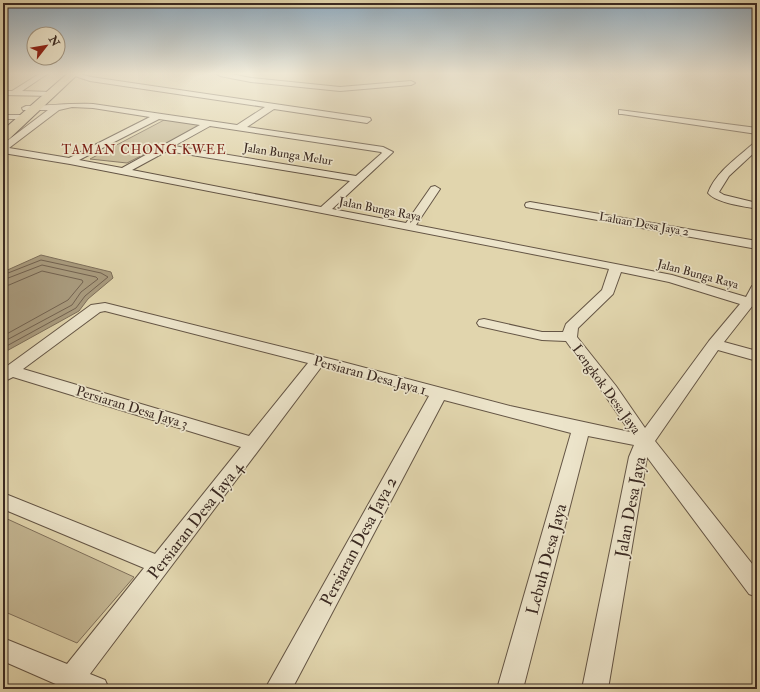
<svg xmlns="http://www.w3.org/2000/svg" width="760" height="692" viewBox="0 0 760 692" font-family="'IM FELL Double Pica',serif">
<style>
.green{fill:#c5b895;stroke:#80715c}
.water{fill:#a99b7e;stroke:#7d6e59}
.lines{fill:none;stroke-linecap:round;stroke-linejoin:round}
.shore{stroke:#726250;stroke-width:1}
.minor-casing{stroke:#645545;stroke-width:2}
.primary-casing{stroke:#3b2a22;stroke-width:2}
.minor{fill:#ece4ca;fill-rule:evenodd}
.primary{fill:#e1d5ad;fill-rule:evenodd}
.labels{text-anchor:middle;stroke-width:3.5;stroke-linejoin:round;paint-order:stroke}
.far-street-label{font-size:12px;fill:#3b2a22;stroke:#ece4ca}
.far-neighbourhood-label{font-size:13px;letter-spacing:1px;fill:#7a1f14;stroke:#ece4ca}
.street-label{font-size:14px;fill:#3b2a22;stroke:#ece4ca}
.near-street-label{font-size:17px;fill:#3b2a22;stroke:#ece4ca}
</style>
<rect width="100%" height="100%" fill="#e1d5ad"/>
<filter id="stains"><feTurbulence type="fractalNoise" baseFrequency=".005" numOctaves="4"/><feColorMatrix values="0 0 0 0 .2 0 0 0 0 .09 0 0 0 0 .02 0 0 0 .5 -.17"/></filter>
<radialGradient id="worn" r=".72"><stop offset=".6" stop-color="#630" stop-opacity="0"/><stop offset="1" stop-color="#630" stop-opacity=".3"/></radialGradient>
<!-- green -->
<path class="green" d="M166 119 202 125 127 163 90 159Z
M3 517 134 577 77 643 3 611Z"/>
<!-- water -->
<path class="water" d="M41 255 111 272 113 278 88 299 79 311 3 353V272Z"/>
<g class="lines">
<!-- shore -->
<path class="shore" d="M3 275 41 260 101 273 108 277 85 296 76 308 3 348
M3 280 42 265 96 277 98 279 81 292 72 305 3 342
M3 286 9 285 42 271 82 280 83 282 68 300 3 336"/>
<!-- minor casing -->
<g class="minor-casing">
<path id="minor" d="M39 74H47L22 91 50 92 54 94 53 96 3 95V91H12Z
M69 74H80L91 77 370 118 371 120 367 123 274 109 247 127 383 147 393 152 391 154 332 209 406 223 431 187 435 186 440 189 416 225 672 275 746 297 752 286 757 285V300L724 342 757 351V361L718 350 655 441 757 570V597L749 594 647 457 608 689H582L629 457 634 445 588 436 523 689H497L571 433 444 400 292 689H265L429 396 322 366 90 674 105 680 109 689H67L3 661V638L67 664 144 568 3 509V493L155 554 241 447 13 377 3 382V369L91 305 105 303 343 362 510 406 630 432 604 394 566 341 542 340 479 326 477 323 479 320 484 319 542 332H563L566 324 602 290 609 269 70 164 3 153V144L48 110H23L22 108 26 106C49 106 71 103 93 104L237 125 265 107 90 81ZM72 107 93 108 150 117 69 158 9 148 59 110ZM159 119 200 125 122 168 79 160ZM210 126 381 152 382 153 356 176 174 146ZM167 151 350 181 321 207 132 170ZM621 272 669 282 740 304 709 341 645 428 616 386 577 337 578 328 613 294ZM105 311 308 363 249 436 23 369 100 312Z
M217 74H231L251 78 340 87 411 81 415 83 411 85 340 91 251 82 220 76Z
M619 110 757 128V134L622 114H619Z
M3 115H25L29 117 25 119H3Z
M757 142V150L729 176 719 192 724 195 757 203V209C744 206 716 203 708 193 716 172 737 158 754 143Z
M530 202 757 241V249L526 207 525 205 526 203Z"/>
</g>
<!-- primary casing -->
<g class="primary-casing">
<path id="primary" d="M67 74H78L8 140 3 141V130Z"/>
</g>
<!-- minor -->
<use href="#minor" class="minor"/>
<!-- primary -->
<use href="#primary" class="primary"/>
</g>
<!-- sky -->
<linearGradient id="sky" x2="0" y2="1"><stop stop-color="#8faabe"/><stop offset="0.43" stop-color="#f2ecda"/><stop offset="1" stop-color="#f2ecda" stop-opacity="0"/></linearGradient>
<rect width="760" height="171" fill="url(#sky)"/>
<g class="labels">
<!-- far-street labels -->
<g class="far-street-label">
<text transform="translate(288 154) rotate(9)" y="4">Jalan Bunga Melur</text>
<text transform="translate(380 209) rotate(11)" y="4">Jalan Bunga Raya</text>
<text transform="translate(644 224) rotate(10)" y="4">Laluan Desa Jaya 2</text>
<text transform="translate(698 274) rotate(15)" y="4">Jalan Bunga Raya</text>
</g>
<!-- far-neighbourhood labels -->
<g class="far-neighbourhood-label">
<text x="144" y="154">TAMAN CHONG KWEE</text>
</g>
<!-- street labels -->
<g class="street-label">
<text transform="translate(370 375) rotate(15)" y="5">Persiaran Desa Jaya 1</text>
<text transform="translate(607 389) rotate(54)" y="5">Lengkok Desa Jaya</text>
<text transform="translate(132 407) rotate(17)" y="5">Persiaran Desa Jaya 3</text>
</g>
<!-- near-street labels -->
<g class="near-street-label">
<text transform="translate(630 507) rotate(-79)" y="6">Jalan Desa Jaya</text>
<text transform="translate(195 520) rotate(-52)" y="6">Persiaran Desa Jaya 4</text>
<text transform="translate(358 541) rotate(-62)" y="6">Persiaran Desa Jaya 2</text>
<text transform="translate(546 559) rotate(-75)" y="6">Lebuh Desa Jaya</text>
</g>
</g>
<!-- margin -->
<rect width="760" height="692" fill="none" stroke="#e1d5ad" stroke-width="16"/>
<rect x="4" y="4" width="752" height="684" fill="none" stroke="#3b2a22" stroke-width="2"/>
<rect x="8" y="8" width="744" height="676" fill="none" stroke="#3b2a22"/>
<!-- north arrow -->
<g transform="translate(46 46) rotate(59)"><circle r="19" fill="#ece4ca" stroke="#a59a87"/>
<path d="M0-3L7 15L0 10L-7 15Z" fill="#8f2418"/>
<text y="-6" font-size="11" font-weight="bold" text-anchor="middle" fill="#3b2a22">N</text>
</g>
<rect width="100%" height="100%" filter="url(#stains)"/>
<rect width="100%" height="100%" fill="url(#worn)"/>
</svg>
